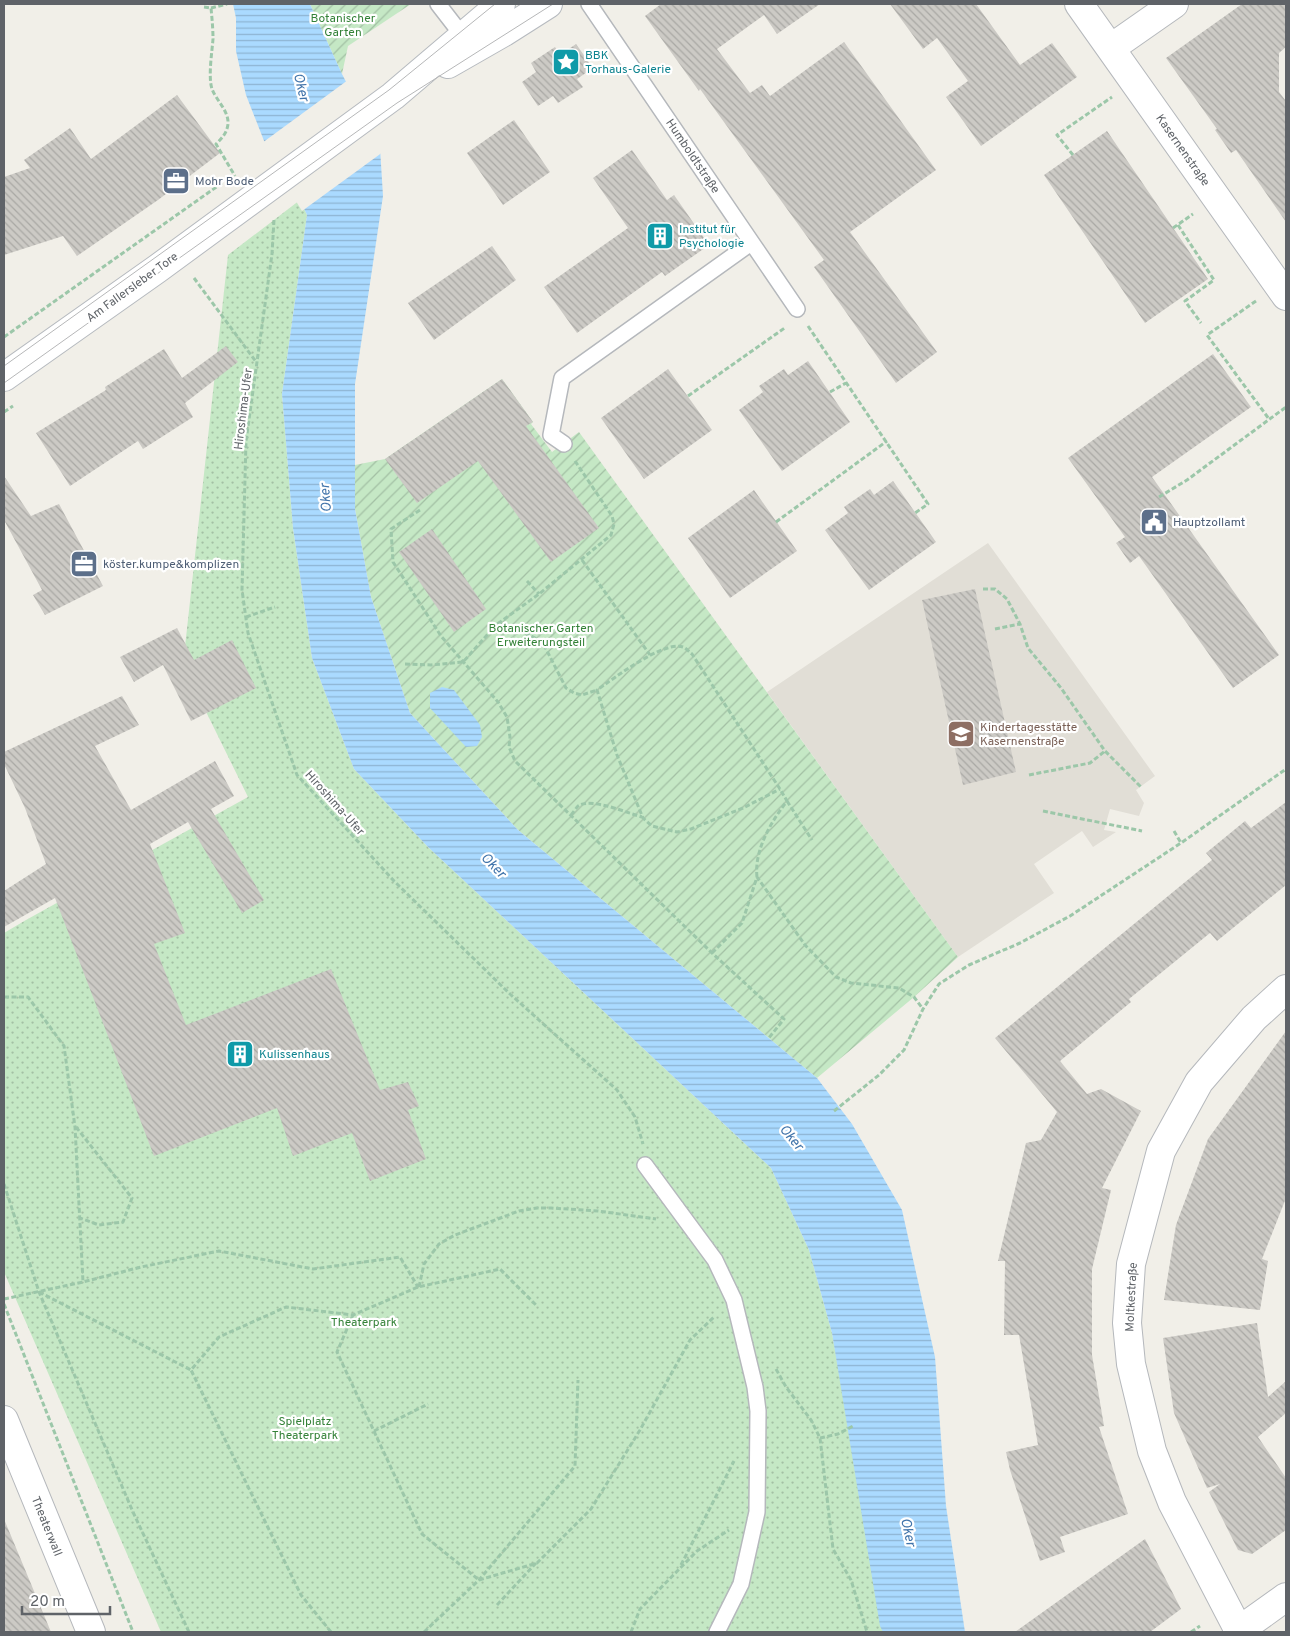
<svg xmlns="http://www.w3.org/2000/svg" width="1290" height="1636" viewBox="0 0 1290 1636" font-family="Overpass,sans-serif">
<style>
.education{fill:#e1ded6}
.park{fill:url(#park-dots)}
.garden{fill:url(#garden-furrows)}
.water{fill:url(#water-rules)}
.pier{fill:#f1efe8}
.building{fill:url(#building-back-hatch)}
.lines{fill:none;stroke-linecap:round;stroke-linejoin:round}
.service-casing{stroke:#b5b8bc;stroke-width:18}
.minor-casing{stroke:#b5b8bc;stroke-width:30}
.tertiary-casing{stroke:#b5b8bc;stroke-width:30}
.secondary-casing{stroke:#b6babf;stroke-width:30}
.path{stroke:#9cc7a9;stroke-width:3;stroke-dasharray:5 2.5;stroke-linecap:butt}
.service{stroke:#fff;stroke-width:15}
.minor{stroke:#fff;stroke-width:28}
.tertiary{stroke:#fff;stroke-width:28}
.secondary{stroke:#fff;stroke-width:28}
.tram{stroke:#b6b7b8;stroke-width:1}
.labels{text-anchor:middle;stroke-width:4.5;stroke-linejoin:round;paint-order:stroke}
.park-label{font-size:12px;fill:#348238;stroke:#fff}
.culture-label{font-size:12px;fill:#0d838f;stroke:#fff;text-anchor:start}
.street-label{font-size:12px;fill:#5f6368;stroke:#fff}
.service-label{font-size:12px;fill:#4e5e75;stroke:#fff;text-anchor:start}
.education-label{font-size:12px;fill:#785e54;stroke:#fff;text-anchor:start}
.water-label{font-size:14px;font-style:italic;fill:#4174aa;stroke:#fff}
</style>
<defs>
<pattern id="park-dots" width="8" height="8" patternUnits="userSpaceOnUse" patternTransform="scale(1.25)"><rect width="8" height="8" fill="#c5e8c5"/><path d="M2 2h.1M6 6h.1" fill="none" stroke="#a3c0a4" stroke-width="1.8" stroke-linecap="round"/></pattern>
<pattern id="garden-furrows" width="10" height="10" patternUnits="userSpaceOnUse" patternTransform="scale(1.25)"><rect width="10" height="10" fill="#c5e8c5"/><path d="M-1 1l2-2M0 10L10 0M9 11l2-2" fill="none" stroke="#a3c0a4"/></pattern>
<pattern id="water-rules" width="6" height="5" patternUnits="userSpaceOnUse" patternTransform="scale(1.25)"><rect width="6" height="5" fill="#aadaff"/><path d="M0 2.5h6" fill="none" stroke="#8eb4d2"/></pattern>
<pattern id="building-back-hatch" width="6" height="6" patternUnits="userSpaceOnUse" patternTransform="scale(1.25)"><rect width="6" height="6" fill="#cccac5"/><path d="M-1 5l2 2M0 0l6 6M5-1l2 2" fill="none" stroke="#a9a8a4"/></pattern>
</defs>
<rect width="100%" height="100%" fill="#f1efe8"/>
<!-- education -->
<path class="education" d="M988 543 1155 776 1136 790 1144 803 1139 816 1110 809 1104 830 1116 832 1093 847 1082 831 1034 864 1054 893 958 957 767 692Z"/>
<!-- park -->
<path class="park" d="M300 200 307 215 282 394 293 528 312 658 354 769 428 847 771 1168 809 1250 832 1333 885 1632H161L4 1272V933L26 920 248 797 183 665 228 255Z"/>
<!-- garden -->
<path class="garden" d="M310 4H411L348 46 342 74Z
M502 379 533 422 531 424 552 452 579 432 958 957 914 997 817 1078 518 830 410 713 371 597 355 509V465L385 459Z"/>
<!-- water -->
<path class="water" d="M233 4H310L342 74 380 148 383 196 355 384V509L371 597 410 713 518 830 817 1078 852 1124 902 1210 935 1357 946 1506 965 1632H883L880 1626 832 1333 809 1250 771 1168 428 847 354 769 312 658 293 528 282 394 307 215 300 200 268 151 246 95 236 51V18Z
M442 687 454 690 480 725 482 737 477 746 466 747 430 708V693Z"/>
<!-- pier -->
<path class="pier" d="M348 80 382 148 383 152 302 211 266 152 262 143Z"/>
<!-- building -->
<path class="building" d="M661 4H820L777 34 764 15 717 49 750 93 762 85 770 96 844 42 936 170 850 232 937 352 896 383 814 267 824 260 700 89 699 91 645 16Z
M890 4H976L1020 65 1052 43 1077 77 981 146 946 97 968 81 937 38 923 49Z
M1242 4H1286V47L1279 53V92L1286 101V222L1236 150 1231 153 1215 130 1217 129 1166 58Z
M576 44 593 68 577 79 583 87 558 103 553 96 538 106 522 82 536 72 531 63 555 47 560 55Z
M177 95 220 153 158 200 77 256 63 236 4 255V177L30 168 24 160 70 128 91 159Z
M514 120 550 172 503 205 467 153Z
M1107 131 1208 279 1145 323 1044 175Z
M632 150 667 200 674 195 709 245 665 276 662 272 577 333 544 287 628 228 593 178Z
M492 246 516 280 434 340 408 303Z
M226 346 238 362 185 403 193 417 143 449 138 441 70 486 36 433 106 390 105 387 164 349 182 378Z
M1213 354 1251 407 1152 477 1279 655 1233 688 1139 556 1130 563 1116 543 1125 537 1068 458Z
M808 361 850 422 782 471 739 410 763 392 759 386 784 369 788 375Z
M668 369 712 430 644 479 601 418Z
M502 379 533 422 526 426 599 528 551 562 478 461 417 503 385 459Z
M4 476 31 516 59 504 103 586 45 615 33 595 42 590 4 520Z
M893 481 936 542 869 590 825 530 848 513 844 507 870 489 874 495Z
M754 490 797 551 730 598 688 538Z
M432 529 486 609 454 632 399 552Z
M975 589 1016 772 963 785 922 600Z
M177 628 194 660 232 640 256 688 191 721 163 665 134 682 120 657Z
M122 696 139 725 95 746 131 810 215 761 234 796 211 809 264 900 242 913 188 822 150 844 185 933 154 944 186 1025 331 969 380 1090 408 1082 419 1106 408 1110 426 1159 370 1181 352 1133 293 1156 277 1108 154 1156 55 898 4 927V891L46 864 25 808 4 764V752Z
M1286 802V885L1217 941 1210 933 1129 999 1131 1002 1060 1061 1087 1094 1101 1089 1141 1111 1102 1188 1111 1190 1092 1269V1355L1104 1426 1099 1427 1128 1514 1060 1537 1065 1552 1040 1561 1010 1470 1006 1452 1038 1445 1019 1335H1004L1005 1261H998L1026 1143 1041 1140 1057 1112 995 1038 1212 860 1206 853 1245 821 1251 828Z
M1286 1031V1198L1262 1259 1268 1261 1260 1310 1164 1300 1176 1225 1208 1139Z
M1257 1323 1268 1397 1286 1381V1413L1258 1437 1286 1478V1530L1252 1554 1238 1550 1209 1492 1220 1484 1207 1488 1174 1413 1163 1338Z
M4 1519 51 1632H4Z
M1145 1539 1181 1609 1150 1632H1015Z"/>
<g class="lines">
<!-- service casing -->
<g class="service-casing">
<path id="service" d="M438 4 462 35
M589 4 797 309
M564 444 551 435 562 378 751 243
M645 1165 715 1260 734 1300 755 1387 758 1411 757 1512 741 1584 717 1632"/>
</g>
<!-- minor casing -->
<g class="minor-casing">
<path id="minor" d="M1079 4 1286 296
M1111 48 1174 4
M4 1420 91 1632
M1239 1631 1172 1502 1152 1451 1131 1364 1127 1323 1131 1264 1161 1151 1199 1082 1254 1018 1286 989"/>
</g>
<!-- tertiary casing -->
<g class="tertiary-casing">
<path id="tertiary" d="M1237 1632 1286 1597"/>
</g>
<!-- secondary casing -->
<g class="secondary-casing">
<path id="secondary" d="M448 64 504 32 548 4
M4 377 157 269 393 96 501 4"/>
</g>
<!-- path -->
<path class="path" d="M204 7 211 8C212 18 213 29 213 39 212 52 208 77 212 89 216 100 229 111 228 124 227 133 222 138 216 144L235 176
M211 8 227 4
M1073 155 1057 135 1112 97
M274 220 272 254 246 441 242 590 248 633 297 775 394 881 510 994 617 1090 635 1117 643 1144
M1178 225 1214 280 1185 301 1201 323
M1173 228 1193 214
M194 278 257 363
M1256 301 1207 335 1269 419
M808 326 928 504 915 513
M4 337 222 183
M830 392 846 383
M688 396 786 327
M4 412 13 406
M575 461 612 516 614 524 611 535 539 594 496 625 512 626 535 638 545 647 566 688 574 693 582 695 597 690
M1159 497 1187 480 1286 407
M420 510 391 529 393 562 441 636 498 702 507 717 510 737 509 747 515 761 712 953 784 1019 768 1039
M776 522 887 441
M582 560 650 655
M527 581 539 594
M983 589H995L1007 599 1020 624 1028 648 1061 688 1105 751 1141 787
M246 617 275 607
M995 629 1020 624
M405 664 431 665 463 662 496 625
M1029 775 1090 763 1105 751
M787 801 812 840
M1043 811 1142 831
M571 815C573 813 576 808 578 806 591 797 627 813 642 817
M1174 831 1181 843
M757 877C754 850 771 822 787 801L780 789 692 654C689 652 686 648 683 647 664 640 613 679 597 690L617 755 643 818 652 826 677 832 691 829 743 808 780 789
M712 953 742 923 757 877 805 945 836 977 851 983 899 988 914 997 923 1009
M4 997H28L64 1046 75 1127 83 1282
M834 1111 879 1075 904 1050 923 1009 939 984 969 965 1020 943 1070 916 1181 843 1286 769
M76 1127 132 1198 123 1222 99 1225 80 1218
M4 1184 39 1292 133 1512 189 1632
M419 1287 424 1264 439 1244 455 1235 519 1211 537 1208H551L598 1211 656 1219
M39 1292 191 1370
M4 1299 83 1282 141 1267 219 1251 313 1269 400 1257 418 1287
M4 1304 133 1632
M353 1315 337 1352 422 1534 479 1580
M776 1369 786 1387 811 1420 820 1438 833 1549 851 1580 867 1632
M374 1431 428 1404
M820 1438 838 1434 853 1426
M681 1565 734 1461
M479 1580 537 1563 591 1509 640 1430 690 1340 715 1316
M497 1605 536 1563
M331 1632 301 1595 191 1370 219 1337 286 1307 353 1315 418 1287 500 1269 536 1305
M424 1632 479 1580 575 1466 578 1380
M631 1632 640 1609 697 1551 729 1530
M1191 1632 1200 1626"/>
<!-- service -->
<use href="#service" class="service"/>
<!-- minor -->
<use href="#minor" class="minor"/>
<!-- tertiary -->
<use href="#tertiary" class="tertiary"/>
<!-- secondary -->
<use href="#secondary" class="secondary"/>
<!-- tram -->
<path class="tram" d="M4 366 389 90 495 4
M4 383 397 103 553 4"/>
</g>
<!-- icons -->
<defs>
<g id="sight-square" transform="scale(1.4375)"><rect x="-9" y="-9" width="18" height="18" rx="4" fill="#0f9aa8" stroke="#fff"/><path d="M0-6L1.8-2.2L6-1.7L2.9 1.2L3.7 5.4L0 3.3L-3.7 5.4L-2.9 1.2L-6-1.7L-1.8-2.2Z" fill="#fff"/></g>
<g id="office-square" transform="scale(1.4375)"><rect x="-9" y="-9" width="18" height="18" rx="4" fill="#5c6f8a" stroke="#fff"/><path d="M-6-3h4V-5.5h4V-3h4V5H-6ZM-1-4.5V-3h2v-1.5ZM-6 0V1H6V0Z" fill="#fff"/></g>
<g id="building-square" transform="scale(1.4375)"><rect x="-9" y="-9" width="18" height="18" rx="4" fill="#0f9aa8" stroke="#fff"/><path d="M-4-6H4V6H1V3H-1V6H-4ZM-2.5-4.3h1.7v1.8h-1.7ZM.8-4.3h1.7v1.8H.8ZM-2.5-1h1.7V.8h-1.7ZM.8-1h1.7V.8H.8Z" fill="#fff"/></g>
<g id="civic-square" transform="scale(1.4375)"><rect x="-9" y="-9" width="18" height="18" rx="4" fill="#5c6f8a" stroke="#fff"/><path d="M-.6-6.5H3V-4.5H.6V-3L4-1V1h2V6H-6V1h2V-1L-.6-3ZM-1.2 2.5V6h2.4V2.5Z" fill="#fff"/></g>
<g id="school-square" transform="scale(1.4375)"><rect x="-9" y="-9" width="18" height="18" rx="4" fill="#8d6e63" stroke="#fff"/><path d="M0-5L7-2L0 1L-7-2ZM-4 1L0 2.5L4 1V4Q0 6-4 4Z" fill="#fff"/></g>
</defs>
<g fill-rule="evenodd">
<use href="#sight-square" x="566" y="62"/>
<use href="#office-square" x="176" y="181"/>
<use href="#building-square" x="660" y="236"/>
<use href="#civic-square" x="1154" y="522"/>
<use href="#office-square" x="84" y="564"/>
<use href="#school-square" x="961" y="734"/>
<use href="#building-square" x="240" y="1054"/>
</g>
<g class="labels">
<!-- park labels -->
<g class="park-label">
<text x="343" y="22">Botanischer<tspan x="343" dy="14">Garten</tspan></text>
<text x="541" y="632">Botanischer Garten<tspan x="541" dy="14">Erweiterungsteil</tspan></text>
<text x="364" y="1326">Theaterpark</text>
<text x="305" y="1425">Spielplatz<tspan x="305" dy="14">Theaterpark</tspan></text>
</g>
<!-- culture labels -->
<g class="culture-label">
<text x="585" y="59">BBK<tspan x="585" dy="14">Torhaus-Galerie</tspan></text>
<text x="679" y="233">Institut für<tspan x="679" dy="14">Psychologie</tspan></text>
<text x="259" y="1058">Kulissenhaus</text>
</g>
<!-- street labels -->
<g class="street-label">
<text transform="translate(1183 150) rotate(55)" y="4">Kasernenstraße</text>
<text transform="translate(693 156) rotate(56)" y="4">Humboldtstraße</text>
<text transform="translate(132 287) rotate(-36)" y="4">Am Fallersleber Tore</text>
<text transform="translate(243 409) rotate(-83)" y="4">Hiroshima-Ufer</text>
<text transform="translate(335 803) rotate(48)" y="4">Hiroshima-Ufer</text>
<text transform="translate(1131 1297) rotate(-87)" y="4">Moltkestraße</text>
<text transform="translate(47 1526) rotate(68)" y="4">Theaterwall</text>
</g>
<!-- service labels -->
<g class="service-label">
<text x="195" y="185">Mohr Bode</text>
<text x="1173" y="526">Hauptzollamt</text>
<text x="103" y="568">köster.kumpe&amp;komplizen</text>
</g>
<!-- education labels -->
<g class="education-label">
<text x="980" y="731">Kindertagesstätte<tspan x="980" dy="14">Kasernenstraße</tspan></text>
</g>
<!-- water labels -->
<g class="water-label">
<text transform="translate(302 87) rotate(76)" y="5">Oker</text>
<text transform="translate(325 498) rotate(-94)" y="5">Oker</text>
<text transform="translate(494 865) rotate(46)" y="5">Oker</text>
<text transform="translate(792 1137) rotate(50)" y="5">Oker</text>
<text transform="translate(909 1532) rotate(78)" y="5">Oker</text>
</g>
</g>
<!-- border -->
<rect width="1290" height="1636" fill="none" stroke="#5f6368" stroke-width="10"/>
<!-- scale -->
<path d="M22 1606v8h88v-8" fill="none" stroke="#5f6368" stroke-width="2.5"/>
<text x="30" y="1606" font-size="15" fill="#5f6368" stroke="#ffffff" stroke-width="4" paint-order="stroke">20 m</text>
</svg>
